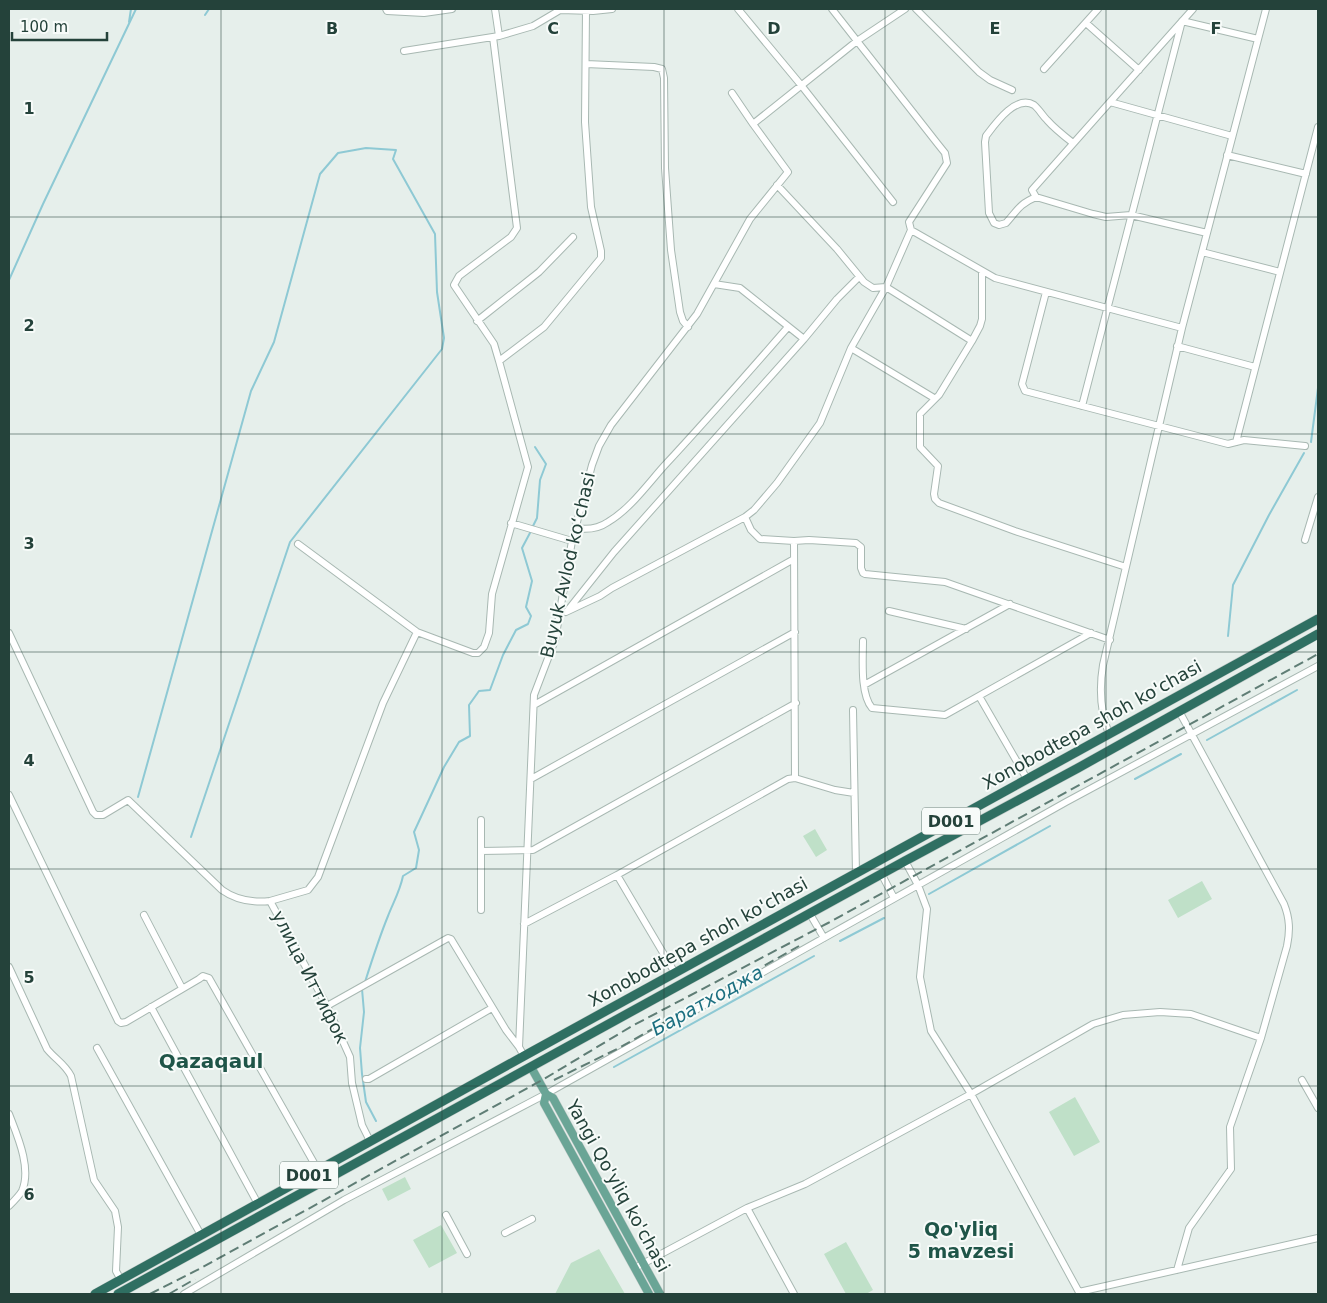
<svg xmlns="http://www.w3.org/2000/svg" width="1327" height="1303" viewBox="0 0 1327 1303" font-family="'DejaVu Sans',sans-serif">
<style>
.green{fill:#bfe0c8}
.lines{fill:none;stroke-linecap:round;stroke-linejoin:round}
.stream{stroke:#8ec9d4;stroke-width:2}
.minor-casing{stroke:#a8b8b2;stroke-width:8}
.major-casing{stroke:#c2cac8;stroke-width:9}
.highway-casing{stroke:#c2cac8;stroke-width:10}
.minor{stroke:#fff;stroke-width:6}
.major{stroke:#6aa596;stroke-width:8}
.highway{stroke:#2f6f62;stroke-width:9}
.rail{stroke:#5f7d75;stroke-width:2;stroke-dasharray:10 5;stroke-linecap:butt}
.grid{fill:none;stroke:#24423a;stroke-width:1;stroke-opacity:0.55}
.labels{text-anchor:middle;stroke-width:4;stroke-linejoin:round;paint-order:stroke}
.shield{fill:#f7fbf9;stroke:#637a73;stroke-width:1}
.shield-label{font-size:16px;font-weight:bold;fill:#24423a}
.street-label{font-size:18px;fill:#24423a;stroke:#f7fbf9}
.water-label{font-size:19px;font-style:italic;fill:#1c6f80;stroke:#f7fbf9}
.neighbourhood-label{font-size:19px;font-weight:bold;fill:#1f5548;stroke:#f7fbf9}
.quarter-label{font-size:20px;font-weight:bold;fill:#1f5548;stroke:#f7fbf9}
.grid-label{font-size:16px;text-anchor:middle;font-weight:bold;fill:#24423a;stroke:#f7fbf9;stroke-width:4;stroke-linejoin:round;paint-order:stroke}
</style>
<rect width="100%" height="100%" fill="#e6efeb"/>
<!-- green -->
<path class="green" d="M815 829 827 850 816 857 803 836Z
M1202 881 1212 899 1178 918 1168 900Z
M1075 1097 1100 1142 1074 1156 1049 1112Z
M405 1177 411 1189 388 1201 382 1189Z
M441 1225 457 1253 429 1268 413 1240Z
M846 1242 873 1290 866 1294H846L824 1254Z
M599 1249 625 1294H555L571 1263Z"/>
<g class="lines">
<!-- stream -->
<path class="stream" d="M205 15 209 9
M129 22 131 9
M9 280 43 204 136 9
M1311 442 1318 388
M533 526 537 518 540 480 546 464 535 447
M1228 636 1233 585 1269 515 1304 453
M1207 740 1297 690
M1135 779 1181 754
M138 797 251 391 274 342 320 174 338 153 366 148 396 150 393 159 435 234 437 292 444 338 442 349 290 542 191 837
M929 894 1050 826
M840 941 884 918
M365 982C372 960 379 938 388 916 393 903 400 891 403 876L416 868 419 850 414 832 444 767 459 742 470 736 469 705 479 691 490 690 503 655 516 630 528 624 531 616 526 607 532 581 522 548 531 531
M362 989 364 1012 360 1048 362 1074 366 1102 376 1121
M614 1067 814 956"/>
<!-- minor casing -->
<g class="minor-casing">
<path id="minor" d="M386 9 387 11 424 13 452 9
M738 9 801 85 893 202
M916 9 979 72 990 80 1012 90
M1086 23 1139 70
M499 36 533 26 560 10 593 11 612 9
M493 37 517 228 511 237 459 276 454 285 494 344 499 361
M404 51 499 36 495 9
M586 64 654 67 662 69 664 78 665 168 671 250 680 312 683 321 688 327
M1044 69 1098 9
M732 93 753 124
M1110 102 1193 9
M1227 155 1306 174
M777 185 837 249 864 282 873 288 886 287 972 341 939 395 920 414V447L938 466 934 494 935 499 939 503 1015 531 1126 567
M1036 197C1019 204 1017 211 1006 223L999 225 994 223 989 213 985 142 986 136C995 124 1016 94 1034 105 1039 109 1042 115 1047 120 1054 128 1064 136 1073 143
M911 230 995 278 1182 328
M1207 233 1131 215 1106 217 1093 214 1036 197 1032 190 1110 102 1232 136
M1202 252 1280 272
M714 284 740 288 804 339 837 299 859 277
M1046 292 1022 384 1025 391 1228 444 1244 440 1305 446
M477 321 539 272 573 237
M972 341 980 326 982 319V271
M1177 346 1255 367
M851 348 934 398
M1082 406 1182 21 1258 39
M1236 442 1318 127
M745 517 751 530 760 539 794 541 809 540 856 543 861 547V568L863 573 865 574 945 582 1110 640
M511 523 572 541
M575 528C587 530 598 529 608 522 630 509 647 485 664 466 706 421 747 374 788 327
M1305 540 1318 497
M794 541 795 778
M298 544 417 632 473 653H478L484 647 489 633 492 594 528 467 499 361 544 327 601 258V251L591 207 585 122 586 10
M568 610 614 552 804 339
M889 611 966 629
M566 612 600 596 612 588 745 517 754 510 777 483 820 423 851 348 886 287 911 230 909 222 947 163 945 153 937 143 832 9
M9 633 93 812 96 815H103L128 800 222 890C236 900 252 903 270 901L327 1006 350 1057 352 1083 362 1125 370 1141
M863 641C863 659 860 694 872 708L945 715 1091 633
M864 685 1010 604
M979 696 1027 779
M534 705 794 559
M853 710 856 874
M1109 734C1100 711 1099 689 1103 665L1182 328 1266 9
M531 779 795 632
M9 795 118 1021 121 1023 126 1022 199 979 203 976 209 978 318 1170
M481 851 533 850 796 703
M905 861 918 885 927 909 920 977 931 1031 971 1094 1093 1024 1123 1015 1160 1012 1191 1014 1261 1038
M617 875 675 973
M882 875 894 898
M270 901 308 890 318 877 383 703 417 632
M481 910V820
M810 914 824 938
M144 915 182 988
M524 924 617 875 788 779 795 778 835 790 854 793
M9 967 47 1049C55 1059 65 1064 71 1076L94 1180 115 1211 118 1227 116 1271 121 1280
M327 1006 448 938 451 939 506 1030 519 1047
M151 1007 258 1204
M97 1048 201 1235
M524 1056 519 1047 534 695 555 640 572 541 592 465 599 446 611 425 697 314 750 219 788 172 753 124 857 41 905 9
M366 1079H369L492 1008
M1302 1080 1318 1108
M9 1114C17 1135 32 1168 22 1191 19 1196 13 1202 9 1206
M747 1208 794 1294
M446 1215 467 1254
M505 1233 532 1219
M635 1268 747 1208 805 1184 971 1094 1080 1294
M1177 1270 1189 1228 1231 1169 1230 1127 1261 1038 1287 946C1290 931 1290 919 1284 904L1179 711
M1079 1292 1318 1238
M184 1294 344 1200 546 1094 1066 802 1318 666"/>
</g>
<!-- major casing -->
<g class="major-casing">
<path id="major" d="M531 1067 546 1094 553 1098 660 1294
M546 1094 544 1103 649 1294"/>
</g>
<!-- highway casing -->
<g class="highway-casing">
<path id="highway" d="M95 1294 524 1056 1318 619
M118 1294 905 861 1078 768 1318 634"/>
</g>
<!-- minor -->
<use href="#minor" class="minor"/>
<!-- major -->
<use href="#major" class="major"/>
<!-- highway -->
<use href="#highway" class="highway"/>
<!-- rail -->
<path class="rail" d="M554 1080 619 1048 799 946
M150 1294 201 1268 544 1079 632 1026 828 923 1318 654
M169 1294 195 1279"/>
</g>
<!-- grid -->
<path class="grid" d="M221 9V1294M442 9V1294M664 9V1294M885 9V1294M1106 9V1294M9 217H1318M9 434H1318M9 652H1318M9 869H1318M9 1086H1318"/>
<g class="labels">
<!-- shield labels -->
<g class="shield">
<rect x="922" y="807.5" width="58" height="27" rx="4"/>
<rect x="280" y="1161.5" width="58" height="27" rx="4"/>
</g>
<g class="shield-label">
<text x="951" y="827">D001</text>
<text x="309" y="1181">D001</text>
</g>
<!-- street labels -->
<g class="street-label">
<text transform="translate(568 565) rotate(-77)" y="6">Buyuk Avlod koʻchasi</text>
<text transform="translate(1092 725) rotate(-29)" y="6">Xonobodtepa shoh ko'chasi</text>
<text transform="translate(698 942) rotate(-29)" y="6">Xonobodtepa shoh ko'chasi</text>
<text transform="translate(310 977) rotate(63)" y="6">улица Иттифок</text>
<text transform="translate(618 1186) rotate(61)" y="6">Yangi Qo'yliq ko'chasi</text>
</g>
<!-- water labels -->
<g class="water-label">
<text transform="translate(707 1000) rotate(-29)" y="7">Баратходжа</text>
</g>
<!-- neighbourhood labels -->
<g class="neighbourhood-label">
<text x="961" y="1236">Qo'yliq<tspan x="961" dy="22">5 mavzesi</tspan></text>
</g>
<!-- quarter labels -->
<g class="quarter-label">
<text x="211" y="1068">Qazaqaul</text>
</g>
</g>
<g class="grid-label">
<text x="332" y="34">B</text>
<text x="553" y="34">C</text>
<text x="774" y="34">D</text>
<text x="995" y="34">E</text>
<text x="1216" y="34">F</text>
<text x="29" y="114">1</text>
<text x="29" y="331">2</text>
<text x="29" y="549">3</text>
<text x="29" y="766">4</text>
<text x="29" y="983">5</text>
<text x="29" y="1200">6</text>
</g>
<!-- border -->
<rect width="1327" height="1303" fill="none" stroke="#24423a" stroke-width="20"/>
<!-- scale -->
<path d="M12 32v8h95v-8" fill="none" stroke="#24423a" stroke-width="2.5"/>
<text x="20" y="32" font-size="15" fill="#24423a" stroke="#f7fbf9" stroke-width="4" paint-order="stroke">100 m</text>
</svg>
